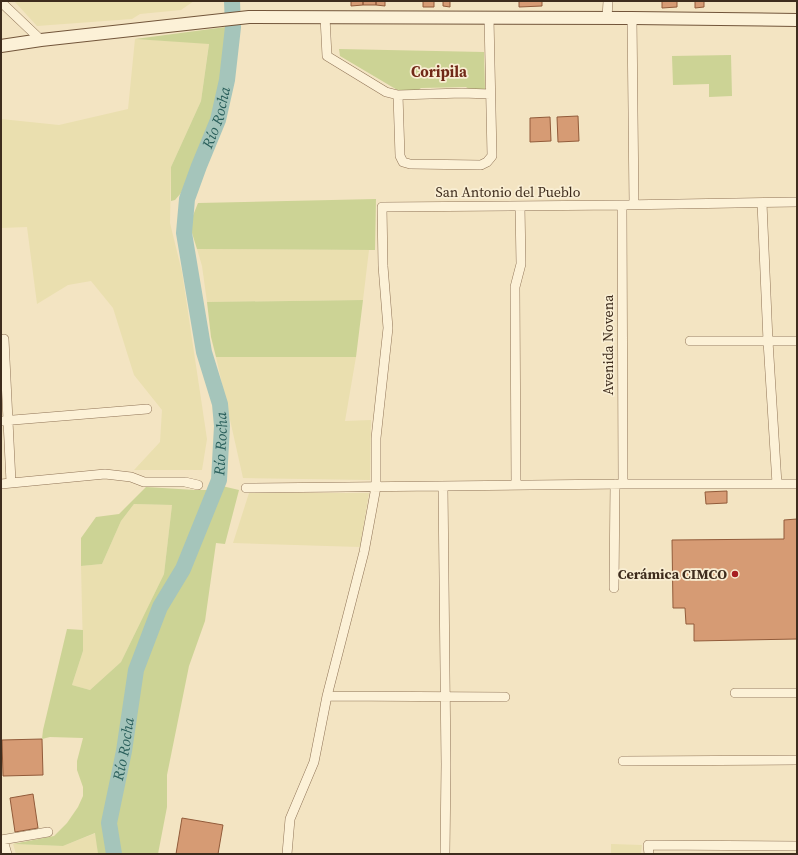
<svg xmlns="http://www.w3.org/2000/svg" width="798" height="855" viewBox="0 0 798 855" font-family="'Source Serif 4',serif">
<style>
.farmland{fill:#eadfaf}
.green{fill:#ccd395}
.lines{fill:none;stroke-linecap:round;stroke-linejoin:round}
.river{stroke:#a5c5bb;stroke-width:16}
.building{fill:#d69b74;stroke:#925b3a}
.street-casing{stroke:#907457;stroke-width:10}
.secondary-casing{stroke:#72553a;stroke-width:14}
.street{stroke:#fcf1d7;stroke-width:9}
.secondary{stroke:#fcf1d7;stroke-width:12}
.poi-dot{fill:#a61f22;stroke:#f9eed3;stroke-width:1.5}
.labels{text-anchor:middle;stroke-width:3.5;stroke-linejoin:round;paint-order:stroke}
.street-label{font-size:14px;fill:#3e2c1d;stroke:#f9eed3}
.poi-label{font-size:14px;font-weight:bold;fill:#3e2c1d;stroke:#f9eed3;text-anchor:end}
.neighbourhood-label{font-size:15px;font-weight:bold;fill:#702817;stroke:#f9eed3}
.water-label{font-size:15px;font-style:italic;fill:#2a5f5b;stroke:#f9eed3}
</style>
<rect width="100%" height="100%" fill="#f3e4c2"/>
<!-- farmland -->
<path class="farmland" d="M14 1H194L181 10 140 14 132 19 37 26Z
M135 39 209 43 201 101 171 167 170 223 182 272 207 439 202 470H134L160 442 162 410 134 375 113 308 91 281 68 285 37 304 27 227 1 228V119L59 125 128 109Z
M197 249 369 250 363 300 207 302 202 266Z
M216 357H356L345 421 371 420 370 480 243 478Z
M249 493H369L360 547 233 543Z
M134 504 172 505 164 574 121 662 90 690 72 685 83 651 81 566 102 564 121 521Z
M96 833 98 854H16L13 844 63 846Z
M611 844 642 845 641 854H611Z"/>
<!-- green -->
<path class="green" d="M226 27V45L213 119 181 193 175 200 171 201V167L201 101 209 44 135 39Z
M339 49 484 52 485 90H470L466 87 421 88 417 91H399L340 56Z
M731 55 732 96 709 97V84L673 85 672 56Z
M376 199 375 250 197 249 192 233V218L198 203Z
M363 300 356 357H216L211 337 207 302Z
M222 486 239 490 225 544 216 543 205 621 189 666 167 775V807L158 854H118L114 821 140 673 162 610 185 576Z
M146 487 195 490H207L190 536 173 577 156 601 131 666 119 746 104 825 108 854H98L95 833 63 846 13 844 54 836 67 823 78 807 83 796V787L77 770V761L83 738 50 737 42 739 43 730 67 629 83 630V651L72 685 90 690 121 662 164 574 172 505 134 504 121 521 102 564 81 566V538L96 517 119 514Z"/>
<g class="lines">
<!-- river -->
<path class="river" id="s1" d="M114 854 109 823 124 751 136 670 160 607 183 569 219 480 222 426 220 404 204 352 184 233 187 199 199 166 218 120 227 80 233 27 232 1"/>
</g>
<!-- building -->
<path class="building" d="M351 1H363V5L351 6Z
M363 1H376V5H363Z
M376 1H385V6L376 5Z
M423 1H434V7H423Z
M443 1H450V7L443 6Z
M519 1H542V6L519 7Z
M662 1H677V7L662 8Z
M695 1H704V7L695 8Z
M578 116 579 141 558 142 557 117Z
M550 117 551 141 530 142V118Z
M727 491V503L706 504 705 492Z
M797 519V639L694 641V624H686L685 608H673L672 540 784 539V520Z
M42 739 43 775 3 776 2 740Z
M33 794 38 828 15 832 10 798Z
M182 818 223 825 218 854H176Z"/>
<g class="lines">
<!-- street casing -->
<g class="street-casing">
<path id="street" d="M1 2 41 40
M325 17 327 56 386 92 398 95 462 93 490 94
M607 18 608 1
M632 18 634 205
M398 95 400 156 403 162 410 164 481 165 487 162 492 156 489 18
M762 203 768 341 777 484
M622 205 623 484
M4 339 11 482
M690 341H797
M1 421 147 409
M1 484 105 474 131 477 144 482H185L198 485
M516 485 515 287 521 264 520 206
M443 486 446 764 445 854
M246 488 623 484H797
M614 588 615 484
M735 693H797
M327 696 505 697
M623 761 797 760
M1 840 48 832
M3 840 7 854
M287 854 290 819 314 762 327 696 364 552 376 487V438L388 328 383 266 382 207 622 205 797 202
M649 854 648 845 797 846"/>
</g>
<!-- secondary casing -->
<g class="secondary-casing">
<path id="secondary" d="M1 46 41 40 249 17 632 18 797 20"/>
</g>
<!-- street -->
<use href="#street" class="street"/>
<!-- secondary -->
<use href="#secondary" class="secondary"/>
</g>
<!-- markers -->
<circle class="poi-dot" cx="735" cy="574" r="4"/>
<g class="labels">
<!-- street labels -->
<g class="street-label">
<text x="508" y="197">San Antonio del Pueblo</text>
<text transform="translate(608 345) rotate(-90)" y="5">Avenida Novena</text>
</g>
<!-- poi labels -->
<g class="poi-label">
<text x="727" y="579">Cerámica CIMCO</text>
</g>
<!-- neighbourhood labels -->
<g class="neighbourhood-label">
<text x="439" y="77">Coripila</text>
</g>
<!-- water labels -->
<g class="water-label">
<text dy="5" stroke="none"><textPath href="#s1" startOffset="767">Río Rocha</textPath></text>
<text dy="5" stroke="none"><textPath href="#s1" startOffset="431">Río Rocha</textPath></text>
<text dy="5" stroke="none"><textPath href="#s1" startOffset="107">Río Rocha</textPath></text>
</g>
</g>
<!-- border -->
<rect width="798" height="855" fill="none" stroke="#3e2c1d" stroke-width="4"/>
</svg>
